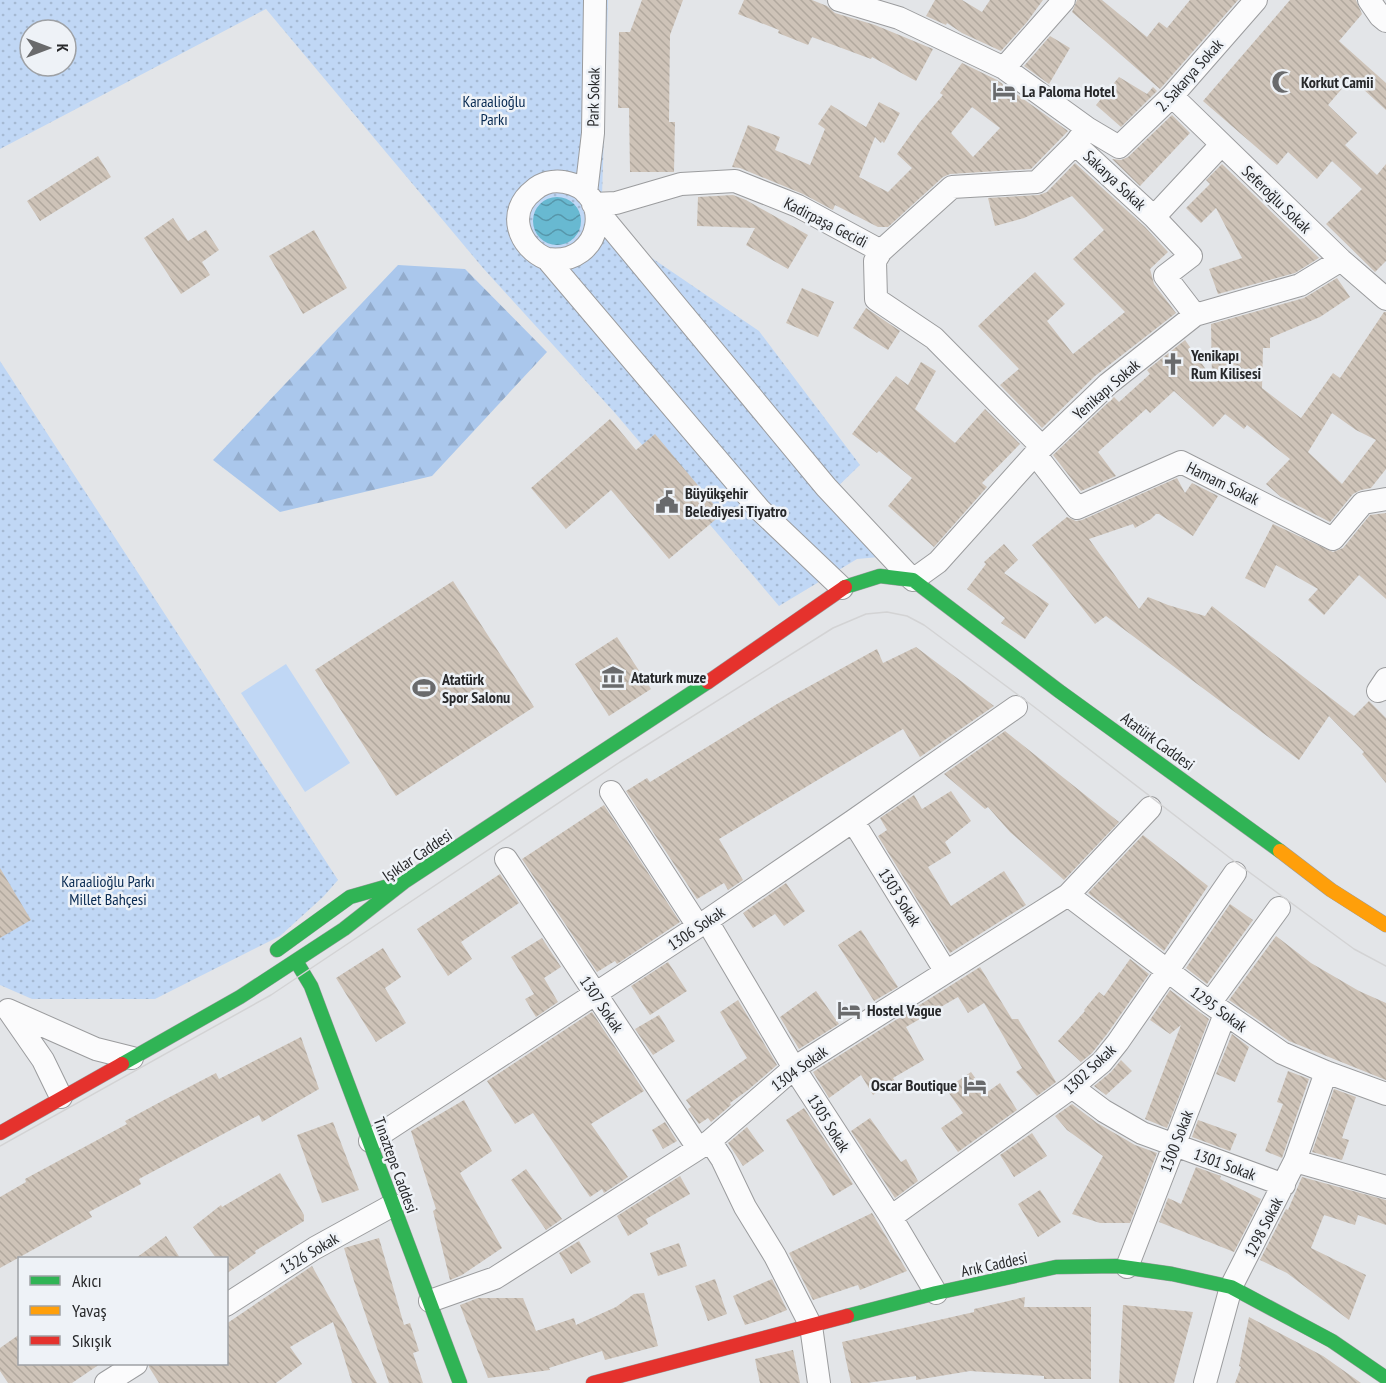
<svg xmlns="http://www.w3.org/2000/svg" width="1386" height="1383" viewBox="0 0 1386 1383" font-family="'PT Sans Narrow',sans-serif">
<style>
.forest{fill:url(#forest-firs)}
.park{fill:url(#park-dots);fill-rule:evenodd}
.pitch{fill:#c0d7f5}
.water{fill:url(#water-waves)}
.building{fill:url(#building-back-hatch);fill-rule:evenodd}
.lines{fill:none;stroke-linecap:round;stroke-linejoin:round}
.street-casing{stroke:#9b9c9e;stroke-width:24}
.fast-casing{stroke:#9b9c9e;stroke-width:15}
.slow-casing{stroke:#9b9c9e;stroke-width:15}
.jam-casing{stroke:#9b9c9e;stroke-width:15}
.street{stroke:#fbfbfc;stroke-width:22}
.fast{stroke:#30b455;stroke-width:14}
.slow{stroke:#ff9f0a;stroke-width:14}
.jam{stroke:#e5322d;stroke-width:14}
.tram{stroke:#d3d3d4;stroke-width:1.5}
.labels{text-anchor:middle;stroke-width:5;stroke-linejoin:round;paint-order:stroke}
.street-label{font-size:16px;fill:#27282a;stroke:#eef2f7}
.poi-label{font-size:16px;font-weight:bold;fill:#27282a;stroke:#eef2f7;text-anchor:start}
.park-label{font-size:16px;fill:#072951;stroke:#eef2f7}
</style>
<defs>
<pattern id="forest-firs" width="22" height="20" patternUnits="userSpaceOnUse" patternTransform="scale(1.5)"><rect width="22" height="20" fill="#aac7ec"/><path d="M5 1l3.5 6h-7zM16 11l3.5 6h-7z" fill="#92abcb"/></pattern>
<pattern id="park-dots" width="8" height="8" patternUnits="userSpaceOnUse" patternTransform="scale(1.5)"><rect width="8" height="8" fill="#c0d7f5"/><path d="M2 2h.1M6 6h.1" fill="none" stroke="#a5b9d2" stroke-width="1.8" stroke-linecap="round"/></pattern>
<pattern id="water-waves" width="16" height="10" patternUnits="userSpaceOnUse" patternTransform="scale(1.5)"><rect width="16" height="10" fill="#68b9d1"/><path d="M0 5q4-4 8 0t8 0" fill="none" stroke="#5696aa"/></pattern>
<pattern id="building-back-hatch" width="6" height="6" patternUnits="userSpaceOnUse" patternTransform="scale(1.5)"><rect width="6" height="6" fill="#cec3b8"/><path d="M-1 5l2 2M0 0l6 6M5-1l2 2" fill="none" stroke="#b1a89e"/></pattern>
</defs>
<rect width="100%" height="100%" fill="#e3e5e8"/>
<!-- forest -->
<path class="forest" d="M398 265 465 269 547 352 432 476 280 512 213 460Z"/>
<!-- park -->
<path class="park" d="M0 0H608L602 197 618 235 759 331 860 465 833 491 879 557 857 559 779 606 615 413 483 268 266 9 0 149ZM30 30H66V66H30Z
M0 361 338 880 323 897 280 936 155 999H32L0 985Z"/>
<!-- pitch -->
<path class="pitch" d="M286 664 350 763 305 792 241 693Z"/>
<!-- water -->
<path class="water" d="M533 221a24 24 0 1 1 48 0a24 24 0 1 1-48 0Z"/>
<!-- building -->
<path class="building" d="M642 0H683L670 35 669 122H675L674 172H630L629 108H618L619 32H630Z
M744 0H812L827 6 835 13 875 25 933 49 916 81 872 57 871 59 812 37 808 45 778 33 779 30 738 14Z
M935 0H962L982 12 990 0H1043L1027 22 1001 51 962 33 947 23 946 25 926 16Z
M1077 0H1102L1147 37 1159 22 1167 28 1190 0H1238L1160 89 1072 12Z
M1290 0H1356L1362 14 1339 41 1386 83V110L1351 78 1328 105 1357 133 1345 145 1377 175 1386 164V261L1375 272 1326 224 1362 189 1332 161 1317 179 1288 152 1277 165 1203 101Z
M1050 36 1070 48 1049 84 1024 66Z
M962 63 997 80 1068 131 1031 169 950 174 943 177 888 227H878L835 205 833 210 803 194 740 168 732 167 748 125 780 137 775 150 810 165 825 129 818 124 831 105 866 127 879 102 900 113 884 143 882 141 881 143 875 137 859 177 888 192 912 168 897 154 919 123 943 95 940 93ZM972 107 1000 128 973 157 951 133Z
M1119 77 1147 94 1153 87 1157 91 1121 127 1096 105Z
M1172 115 1190 133 1140 186 1112 159 1121 160 1128 157Z
M98 156 111 177 40 221 27 201Z
M1075 163 1145 227 1168 252 1150 269 1154 284 1176 313 1095 376 1042 428 1000 385 1019 369 978 326 1035 272 1065 304 1047 321 1073 354 1125 312 1073 259 1104 230 1072 196 1024 218 995 226 988 198 1039 195 1047 192Z
M1222 164 1319 258 1295 273 1218 294 1209 269 1242 258 1216 208 1201 223 1186 208 1210 184 1206 180Z
M733 195 746 200 808 235 788 269 746 245 755 228 697 226 698 197Z
M173 218 188 241 206 230 219 250 202 262 210 275 181 294 144 238Z
M314 230 347 288 303 314 269 256Z
M1337 278 1350 297 1320 317 1270 338V348H1263L1262 388 1301 418 1333 373 1340 378 1384 312H1386V469L1371 488 1361 490 1353 494 1330 522 1281 497 1266 484 1290 459 1247 425 1244 429 1225 414 1213 427 1174 391 1150 413 1146 409 1098 452 1116 476 1081 491 1053 455 1114 397 1119 402 1150 374 1147 370 1185 340 1212 378 1211 324 1304 298ZM1332 413 1356 430 1376 440 1342 484 1308 452Z
M802 288 834 302 818 337 786 323Z
M866 308 900 331 888 350 853 328Z
M921 362 936 371 915 409 955 443 985 409 1020 444 982 483 987 487 934 547 888 506 912 478 879 451 877 453 852 434 896 376 908 385Z
M610 419 636 450 655 434 722 514 669 559 611 490 566 529 531 488Z
M1177 478 1185 493 1192 483 1218 496 1193 536 1159 514H1156L1151 519 1135 528 1133 524 1089 539 1139 609 1148 597 1168 605 1205 616 1212 606 1354 716 1369 701 1386 718V783L1362 754 1364 752 1329 716 1299 760 1106 616 1095 624 1032 545 1067 517 1076 521 1082 520Z
M1386 513V599L1359 575 1324 615 1308 600 1318 589 1276 565 1265 588 1245 578 1273 524 1333 552 1343 548 1370 515Z
M1004 544 1018 560 1004 573 1049 604 1025 639 1001 623 1005 618 967 589 986 564 984 562Z
M453 581 534 707 396 796 315 670Z
M617 637 651 689 609 716 575 664Z
M916 647 994 706 920 757 903 729 719 839 743 880 728 890 724 883 697 899 626 791 647 778 650 782 777 704 877 649 883 663Z
M1005 731 1119 822 1064 880 1010 832 988 807 985 809 944 774Z
M951 791 971 821 945 842 951 853 928 867 951 906 1004 871 1026 905 950 953 878 836 887 830 880 818 914 795 922 809Z
M604 805 680 922 617 964 615 961 597 972 522 859Z
M1143 835 1208 886 1164 951 1088 893Z
M0 868 31 920 0 938Z
M500 874 519 903 461 942 472 959 448 976 417 929Z
M786 883 805 911 784 926 775 914 753 928 743 913Z
M1230 904 1253 920 1207 984 1186 968Z
M861 930 898 987 874 1001 838 945Z
M1276 936 1311 963 1359 991 1386 1003V1080L1289 1041 1229 1000Z
M542 938 561 967 544 978 558 1002 536 1017 525 999 534 994 511 957Z
M383 948 401 977 385 988 406 1023 376 1042 336 978Z
M1130 959 1149 974 1107 1034 1092 1053 1081 1062 1058 1041 1085 1011 1084 1010 1099 992 1104 996Z
M668 962 687 991 650 1015 631 986Z
M980 967 1012 1019H1018L1056 1082 1037 1096 1016 1072 1022 1068 984 1003 968 1013 958 997 906 1027 924 1060 893 1078 895 1081 873 1095 861 1075 829 1098 813 1072Z
M1170 990 1209 1019 1167 1128 1145 1119 1181 1025 1170 1034 1150 1020Z
M816 991 839 1024 799 1049 780 1017Z
M738 1000 777 1065 748 1090 730 1103 731 1105 711 1122 708 1118 699 1124 688 1109 691 1107 686 1100 747 1058 720 1012Z
M592 1012 644 1091 591 1124 628 1177 604 1193 602 1189 590 1197 533 1113 515 1124 487 1081Z
M659 1015 675 1041 653 1055 635 1029Z
M1232 1034 1249 1047 1235 1082 1216 1074Z
M301 1037 319 1089 262 1122 259 1115 139 1179 141 1184 89 1212 92 1217 0 1268V1197L26 1182 25 1179 127 1124 125 1121 164 1100 216 1073 219 1079Z
M1121 1060 1132 1071 1106 1095 1094 1086 1111 1072Z
M1288 1071 1309 1079 1282 1158 1265 1151 1283 1104 1277 1102Z
M971 1072 986 1093 1000 1083 1017 1110 958 1152 941 1128 963 1113 946 1089Z
M1334 1089 1356 1097 1342 1138 1349 1140 1342 1160 1312 1152Z
M464 1100 492 1151 460 1173 502 1248 462 1275 450 1280 433 1211 436 1209 411 1131Z
M1072 1104 1097 1123 1135 1145 1157 1153 1130 1223H1100L1072 1214 1103 1156 1067 1130 1055 1116Z
M804 1108 853 1184 833 1196 786 1120Z
M870 1118 901 1162 906 1159 918 1181 895 1198 851 1131Z
M1198 1120 1237 1134 1230 1151 1192 1137Z
M333 1122 359 1190 322 1203 297 1135Z
M665 1122 677 1141 663 1149 652 1130Z
M747 1127 764 1151 743 1166 728 1143Z
M1032 1133 1047 1156 1014 1177 1000 1155Z
M1196 1167 1221 1176 1220 1179 1261 1199 1234 1252 1159 1222 1168 1198 1181 1204Z
M526 1169 562 1219 546 1230 511 1180Z
M280 1173 304 1215V1221L255 1251 256 1253 226 1274V1258H216L193 1227 221 1205 222 1207Z
M680 1176 690 1194 646 1219 648 1224 628 1236 617 1216Z
M1302 1177 1386 1200V1225L1358 1215 1355 1225 1324 1215 1311 1248 1366 1275 1349 1320 1287 1273 1260 1260 1286 1209 1288 1210Z
M1040 1190 1061 1222 1038 1237 1018 1204Z
M872 1213 907 1271 860 1290 858 1285 813 1300 789 1253Z
M166 1236 180 1258H136Z
M379 1238 404 1325 410 1323 419 1351 413 1353 423 1383H389L354 1281 344 1248Z
M579 1241 591 1262 571 1274 559 1253Z
M679 1243 687 1266 658 1276 650 1253Z
M312 1266 377 1383H352L333 1322 290 1347 302 1364 276 1383H159L149 1367V1364H226V1324Z
M715 1279 727 1314 708 1321 695 1286Z
M772 1279 787 1310 765 1319 745 1325 733 1296Z
M644 1293 658 1346 605 1360 602 1351 549 1368 550 1370 488 1378 460 1305 478 1298H523L536 1331 574 1318 576 1325 616 1307 634 1294Z
M1025 1297 1024 1307H1091V1379H1044V1376L970 1371 916 1380V1376L867 1383H851L842 1342 974 1312V1309Z
M1123 1305 1193 1312 1174 1383H1119Z
M1249 1317 1323 1356 1361 1383H1235L1241 1367 1239 1366Z
M20 1334V1364H100L72 1383H8L0 1371V1348Z
M793 1350 800 1383H760L755 1359Z"/>
<g class="lines">
<!-- street casing -->
<g class="street-casing">
<path id="street" d="M839 0 899 18 1004 68 1087 128 1119 147 1172 96 1256 0
M1369 0 1380 16 1386 21
M1004 68 1064 0
M1172 96 1341 260 1386 299
M1075 144 1154 217 1191 256 1165 276 1195 315
M586 193 593 133 595 0
M593 204 616 203 681 184 735 181 798 206 881 251
M595 208 826 487 913 580 938 562 1035 454 1108 384 1195 315 1300 285 1341 260
M1154 217 1221 145
M547 259C604 267 615 190 564 182 553 180 542 183 534 190 506 211 518 247 547 259L760 510 842 588
M1042 447 934 338 876 299 875 261 881 251 952 187 1037 182 1075 144 1087 128
M1035 454 1077 508 1181 462 1333 539 1363 503 1386 499
M1386 679 1378 691 1386 688
M611 792 698 926
M853 821 946 972
M506 859 698 1148
M1068 895 1210 1003 1282 1053 1326 1072 1386 1094
M707 921 794 1068 891 1217 936 1293
M1210 1003 1279 908
M8 1010 96 1049 132 1058
M9 1011 43 1060 61 1097
M1072 1087 1104 1111 1142 1133 1284 1185
M370 1141 705 922 853 821 1016 707
M710 1141 722 1159 745 1207 775 1256 811 1326 819 1383
M1295 1161 1386 1187
M891 1217 1072 1087 1102 1062 1118 1042 1235 873
M1127 1267 1225 1014
M430 1301 495 1278 710 1141 794 1068 1068 895 1150 808
M226 1305 315 1248 393 1205
M106 1383 136 1364
M1205 1383 1231 1287 1295 1161 1326 1072"/>
</g>
<!-- fast casing -->
<g class="fast-casing">
<path id="fast" d="M845 587 880 576 913 580 1059 691 1280 851
M277 950 350 897 392 885
M296 961 311 986 460 1383
M122 1064 240 997 344 929 404 882 708 682
M847 1316 936 1293 1056 1267 1116 1266 1172 1274 1231 1287 1332 1341 1386 1378"/>
</g>
<!-- slow casing -->
<g class="slow-casing">
<path id="slow" d="M1280 851 1331 890 1386 925"/>
</g>
<!-- jam casing -->
<g class="jam-casing">
<path id="jam" d="M708 682 845 587
M0 1133 122 1064
M593 1383 847 1316"/>
</g>
<!-- street -->
<use href="#street" class="street"/>
<!-- fast -->
<use href="#fast" class="fast"/>
<!-- slow -->
<use href="#slow" class="slow"/>
<!-- jam -->
<use href="#jam" class="jam"/>
<!-- tram -->
<path class="tram" d="M0 1146 271 995 620 762 833 628 866 614 887 612 907 616 924 625 1033 706 1234 861 1354 949 1386 966"/>
</g>
<!-- icons -->
<defs>
<g id="mosque-bare" transform="scale(1.8)"><path d="M3.5-4.9A6 6 0 1 0 3.5 4.9A5 5 0 1 1 3.5-4.9Z" fill="#696a6c" stroke="#eef2f7" stroke-width="2.5" paint-order="stroke"/></g>
<g id="hotel-bare" transform="scale(1.8)"><path d="M-6-4.5h1.5V1H6V5H4.5V3h-9V5H-6ZM-4 0a1.8 1.8 0 1 1 3.6 0ZM.5 0V-2.5h3Q6-2.5 6 0Z" fill="#696a6c" stroke="#eef2f7" stroke-width="2.5" paint-order="stroke"/></g>
<g id="church-bare" transform="scale(1.8)"><path d="M-1.2-6h2.4v3.5h3.3v2.4h-3.3V6h-2.4V-.1h-3.3v-2.4h3.3Z" fill="#696a6c" stroke="#eef2f7" stroke-width="2.5" paint-order="stroke"/></g>
<g id="civic-bare" transform="scale(1.8)"><path d="M-.6-6.5H3V-4.5H.6V-3L4-1V1h2V6H-6V1h2V-1L-.6-3ZM-1.2 2.5V6h2.4V2.5Z" fill="#696a6c" stroke="#eef2f7" stroke-width="2.5" paint-order="stroke"/></g>
<g id="museum-bare" transform="scale(1.8)"><path d="M0-6L6-3V-2H-6V-3ZM-5-1h2V3h-2ZM-1-1h2V3h-2ZM3-1h2V3H3ZM-6 4H6V6H-6Z" fill="#696a6c" stroke="#eef2f7" stroke-width="2.5" paint-order="stroke"/></g>
<g id="stadium-bare" transform="scale(1.8)"><path d="M0-5a6.5 5 0 1 0 0 10a6.5 5 0 1 0 0-10ZM-3.5-1.8h7v3.6h-7Z" fill="#696a6c" stroke="#eef2f7" stroke-width="2.5" paint-order="stroke"/></g>
</defs>
<g fill-rule="evenodd">
<use href="#mosque-bare" x="1283" y="82"/>
<use href="#hotel-bare" x="1004" y="91"/>
<use href="#church-bare" x="1173" y="364"/>
<use href="#civic-bare" x="667" y="502"/>
<use href="#museum-bare" x="613" y="677"/>
<use href="#stadium-bare" x="424" y="688"/>
<use href="#hotel-bare" x="849" y="1010"/>
<use href="#hotel-bare" x="975" y="1085"/>
</g>
<g class="labels">
<!-- street labels -->
<g class="street-label">
<text transform="translate(1189 75) rotate(-48)" y="6">2. Sakarya Sokak</text>
<text transform="translate(593 97) rotate(-89)" y="6">Park Sokak</text>
<text transform="translate(1115 180) rotate(43)" y="6">Sakarya Sokak</text>
<text transform="translate(1277 199) rotate(44)" y="6">Seferoğlu Sokak</text>
<text transform="translate(826 222) rotate(27)" y="6">Kadirpaşa Gecidi</text>
<text transform="translate(1106 389) rotate(-41)" y="6">Yenikapı Sokak</text>
<text transform="translate(1223 483) rotate(26)" y="6">Hamam Sokak</text>
<text transform="translate(1158 741) rotate(36)" y="6">Atatürk Caddesi</text>
<text transform="translate(417 855) rotate(-34)" y="6">Işıklar Caddesi</text>
<text transform="translate(900 897) rotate(58)" y="6">1303 Sokak</text>
<text transform="translate(696 928) rotate(-34)" y="6">1306 Sokak</text>
<text transform="translate(602 1004) rotate(56)" y="6">1307 Sokak</text>
<text transform="translate(1219 1009) rotate(36)" y="6">1295 Sokak</text>
<text transform="translate(799 1068) rotate(-36)" y="6">1304 Sokak</text>
<text transform="translate(1089 1069) rotate(-43)" y="6">1302 Sokak</text>
<text transform="translate(829 1123) rotate(58)" y="6">1305 Sokak</text>
<text transform="translate(1176 1141) rotate(-69)" y="6">1300 Sokak</text>
<text transform="translate(1225 1164) rotate(20)" y="6">1301 Sokak</text>
<text transform="translate(396 1165) rotate(70)" y="6">Tınaztepe Caddesi</text>
<text transform="translate(1263 1227) rotate(-63)" y="6">1298 Sokak</text>
<text transform="translate(309 1253) rotate(-31)" y="6">1326 Sokak</text>
<text transform="translate(994 1264) rotate(-12)" y="6">Arık Caddesi</text>
</g>
<!-- poi labels -->
<g class="poi-label">
<text x="1301" y="88">Korkut Camii</text>
<text x="1022" y="97">La Paloma Hotel</text>
<text x="1191" y="361">Yenikapı<tspan x="1191" dy="18">Rum Kilisesi</tspan></text>
<text x="685" y="499">Büyükşehir<tspan x="685" dy="18">Belediyesi Tiyatro</tspan></text>
<text x="631" y="683">Ataturk muze</text>
<text x="442" y="685">Atatürk<tspan x="442" dy="18">Spor Salonu</tspan></text>
<text x="867" y="1016">Hostel Vague</text>
<text x="957" y="1091" text-anchor="end">Oscar Boutique</text>
</g>
<!-- park labels -->
<g class="park-label">
<text x="494" y="107">Karaalioğlu<tspan x="494" dy="18">Parkı</tspan></text>
<text x="108" y="887">Karaalioğlu Parkı<tspan x="108" dy="18">Millet Bahçesi</tspan></text>
</g>
</g>
<!-- legend -->
<rect x="18" y="1257" width="210" height="108" fill="#eef2f7" stroke="#9ea1a5" stroke-width="1.5"/>
<rect x="30" y="1276" width="30" height="9" fill="#30b455" stroke="#9ea1a5" stroke-width="1.5"/>
<text x="72" y="1287" font-size="18" fill="#27282a">Akıcı</text>
<rect x="30" y="1306" width="30" height="9" fill="#ff9f0a" stroke="#9ea1a5" stroke-width="1.5"/>
<text x="72" y="1317" font-size="18" fill="#27282a">Yavaş</text>
<rect x="30" y="1336" width="30" height="9" fill="#e5322d" stroke="#9ea1a5" stroke-width="1.5"/>
<text x="72" y="1347" font-size="18" fill="#27282a">Sıkışık</text>
<!-- north arrow -->
<g transform="translate(48 48) rotate(90)"><circle r="28" fill="#eef2f7" stroke="#9ea1a5" stroke-width="1.5"/>
<path d="M0-4.5L10 22L0 15L-10 22Z" fill="#696a6c"/>
<text y="-9" font-size="16" font-weight="bold" text-anchor="middle" fill="#27282a">K</text>
</g>
</svg>
